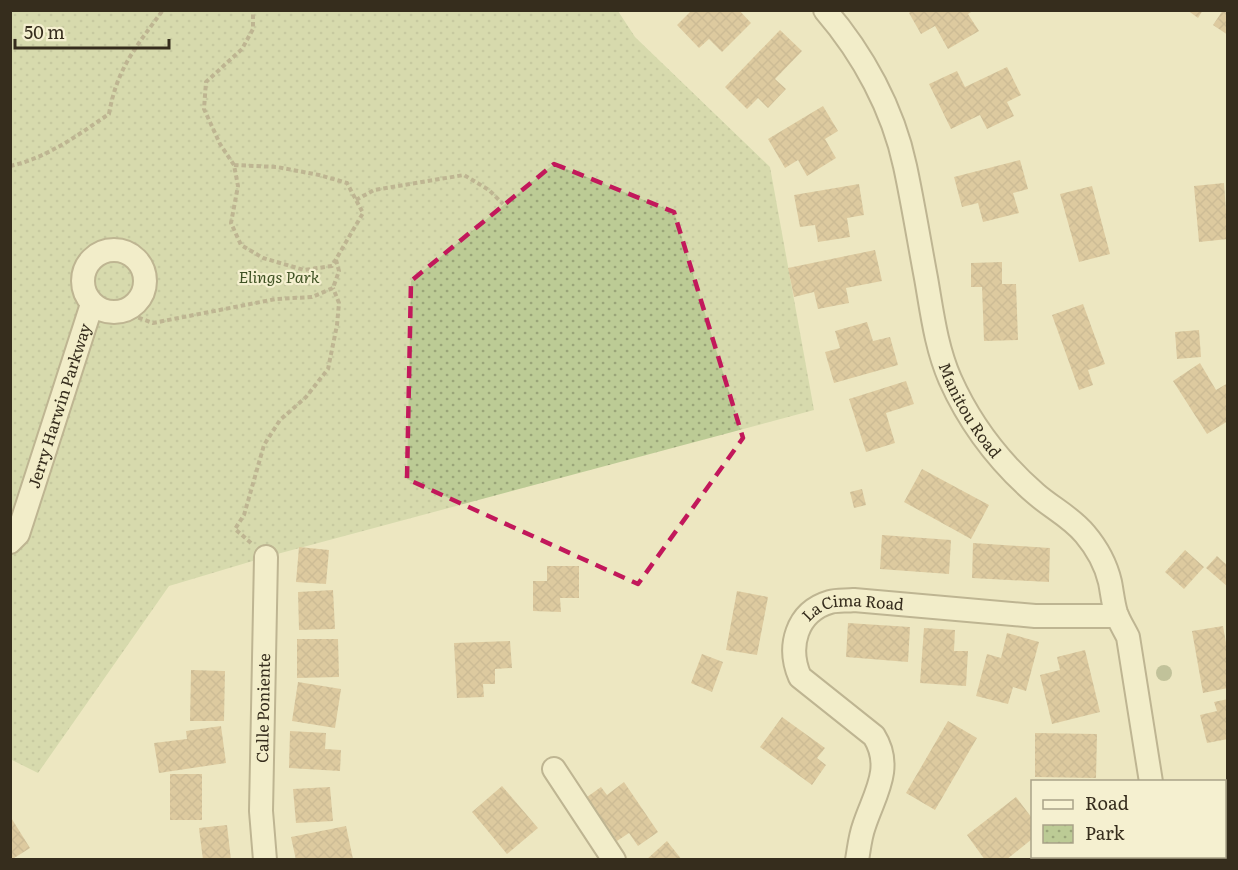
<svg xmlns="http://www.w3.org/2000/svg" width="1238" height="870" viewBox="0 0 1238 870" font-family="Literata,serif">
<style>
.park{fill:url(#park-dots)}
.building{fill:url(#building-cross-hatch)}
.lines{fill:none;stroke-linecap:round;stroke-linejoin:round}
.street-casing{stroke:#867859;stroke-width:26}
.path{stroke:#867859;stroke-width:4;stroke-dasharray:4.5 3;stroke-linecap:butt}
.street{stroke:#f8f3d3;stroke-width:22}
.tree{fill:#8d956b}
.marked{fill:none;stroke:#c2185b;stroke-width:4.5;stroke-dasharray:12 8;stroke-linejoin:round}
.labels{text-anchor:middle;stroke-width:4.5;stroke-linejoin:round;paint-order:stroke}
.park-label{font-size:16px;font-style:italic;fill:#3f5224;stroke:#f5f0d0}
.street-label{font-size:16px;fill:#362d1d;stroke:#f5f0d0}
</style>
<defs>
<pattern id="park-dots" width="8" height="8" patternUnits="userSpaceOnUse" patternTransform="scale(1.5)"><rect width="8" height="8" fill="#bccb95"/><path d="M2 2h.1M6 6h.1" fill="none" stroke="#9aa579" stroke-width="1.8" stroke-linecap="round"/></pattern>
<pattern id="building-cross-hatch" width="8" height="8" patternUnits="userSpaceOnUse" patternTransform="scale(1.5)"><rect width="8" height="8" fill="#cba777"/><path d="M0 0l8 8M0 8l8-8" fill="none" stroke="#a68861"/></pattern>
</defs>
<rect width="100%" height="100%" fill="#ede7c1"/>
<!-- park -->
<path class="park" d="M10 11H618L635 37 770 167 814 410 266 557 169 586 38 773 10 759Z"/>
<!-- building -->
<path class="building" d="M692 10H739L751 23 722 52 709 39 699 48 677 25Z
M912 10H974L968 14 979 31 948 49 935 26 921 34 909 13Z
M1187 10H1203L1198 18Z
M1223 10H1228V35L1213 25Z
M780 30 802 51 775 79 786 89 768 108 758 98 747 109 725 87Z
M1007 67 1021 95 1007 102 1014 116 987 129 980 115 951 129 929 84 957 71 965 87Z
M823 106 838 131 825 139 836 158 807 176 798 160 785 168 768 139Z
M1020 160 1028 189 1013 193 1019 213 983 222 978 203 962 207 954 177Z
M1224 183 1228 239 1199 242 1194 186Z
M859 184 864 215 847 218 850 237 818 242 815 225 800 227 794 195Z
M1092 186 1110 254 1079 262 1060 194Z
M875 250 882 281 846 288 849 303 818 309 814 292 794 297 788 268Z
M1002 262V284H1016L1018 340 984 341 982 287H971V263Z
M1083 304 1105 364 1088 370 1093 385 1079 390 1052 315Z
M867 322 873 341 890 337 898 365 834 383 825 352 840 348 835 331Z
M1199 330 1201 357 1177 359 1175 332Z
M1200 363 1216 390 1228 383V421L1207 434 1173 381Z
M906 381 914 404 886 413 895 443 866 452 849 399Z
M922 469 989 505 971 539 904 502Z
M862 489 866 505 854 508 850 492Z
M882 535 951 540 949 574 880 569Z
M973 543 1050 548 1049 582 972 578Z
M299 547 329 550 326 584 296 582Z
M1185 550 1204 567 1184 589 1165 572Z
M1217 556 1228 566V587L1206 568Z
M547 566H579V598H560L561 612 533 611V581H547Z
M333 590 335 629 299 630 298 592Z
M737 591 768 597 757 655 726 650Z
M848 623 910 627 908 662 846 657Z
M1223 626 1228 654V688L1203 693 1192 631Z
M924 628 955 630 954 651H968L966 686 920 683Z
M1007 633 1039 642 1026 691 1013 687 1008 704 976 696 987 654 1001 658Z
M297 639H338L339 677 297 678Z
M510 641 512 668 495 669V684H483L484 697 457 698 454 643Z
M1085 650 1100 712 1052 724 1040 675 1060 670 1057 657Z
M702 654 723 662 712 692 691 683Z
M191 670 225 671 224 721H190Z
M298 682 341 689 335 728 292 721Z
M1228 699V739L1207 743 1200 715 1217 711 1214 702Z
M782 717 825 748 817 758 826 765 812 785 760 747Z
M948 721 977 738 935 810 906 793Z
M221 726 226 763 159 773 154 743 187 739 186 731Z
M290 731 326 733 325 749 341 750 340 771 289 768Z
M1035 733 1097 734 1096 778 1035 777Z
M170 774H202V820H170Z
M624 782 658 832 638 846 629 833 617 841 587 797 601 787 607 795Z
M502 786 538 828 507 854 472 812Z
M330 787 333 821 296 823 293 789Z
M1016 797 1032 818V839L1006 860H985L967 835Z
M10 816 30 848 11 860H10Z
M227 825 231 860H203L199 828Z
M346 826 353 859 296 860 291 837Z
M667 841 682 860H646Z"/>
<g class="lines">
<!-- street casing -->
<g class="street-casing">
<g id="street">
<path id="s1" d="M825 10C863 54 893 109 905 166 913 203 919 241 926 278 932 312 936 347 950 379 970 424 998 461 1036 494 1052 508 1071 517 1085 534 1096 547 1106 565 1110 582 1112 592 1113 603 1116 613 1119 621 1124 629 1128 637L1151 782"/>
<circle cx="114" cy="281" r="31"/>
<path id="s2" d="M10 542 18 534 92 304"/>
<path d="M554 769 614 860"/>
<path d="M1165 856 1166 860"/>
<path id="s3" d="M265 860 261 811 266 557"/>
<path id="s4" d="M857 860C859 849 860 837 864 826 874 795 894 768 874 736L800 677C787 647 796 612 830 602 837 600 846 601 854 600L1035 616H1117"/>
</g>
</g>
<!-- path -->
<path class="path" d="M234 165 277 167 319 175 347 183 363 213 332 266 304 270 263 258 241 245 231 223 238 186 234 165 220 144 204 109 206 82 242 49 253 29V10
M10 166C47 158 78 135 109 114 117 68 136 47 163 10
M356 200 374 190 464 175 489 190 503 204
M127 309 131 315 153 323 276 299 312 297 333 288 339 271 336 260
M251 543 235 529 244 515 264 445 280 420 306 397 328 369 337 325 339 303 333 288"/>
<!-- street -->
<use href="#street" class="street"/>
</g>
<!-- trees -->
<circle class="tree" cx="1164" cy="673" r="8"/>
<!-- marked area -->
<path d="M0 0H1238V870H0ZM554 164 674 212 743 438 638 584 407 479 411 281Z" fill="#ede7c1" fill-opacity=".55" fill-rule="evenodd"/>
<path class="marked" d="M554 164 674 212 743 438 638 584 407 479 411 281Z"/>
<g class="labels">
<!-- park labels -->
<g class="park-label">
<text x="279" y="283">Elings Park</text>
</g>
<!-- street labels -->
<g class="street-label">
<text dy="6" stroke="none"><textPath href="#s2" startOffset="146">Jerry Harwin Parkway</textPath></text>
<text dy="6" stroke="none"><textPath href="#s1" startOffset="432">Manitou Road</textPath></text>
<text dy="6" stroke="none"><textPath href="#s4" startOffset="338">La Cima Road</textPath></text>
<text dy="6" stroke="none"><textPath href="#s3" startOffset="152">Calle Poniente</textPath></text>
</g>
</g>
<!-- border -->
<rect width="1238" height="870" fill="none" stroke="#362d1d" stroke-width="24"/>
<!-- legend -->
<rect x="1031" y="780" width="195" height="78" fill="#f5f0d0" stroke="#a9a288" stroke-width="1.5"/>
<rect x="1043" y="800" width="30" height="9" fill="#f8f3d3" stroke="#a9a288" stroke-width="1.5"/>
<text x="1085" y="810" font-size="18" fill="#362d1d">Road</text>
<rect x="1043" y="825" width="30" height="18" fill="url(#park-dots)" stroke="#a9a288" stroke-width="1.5"/>
<text x="1085" y="840" font-size="18" fill="#362d1d">Park</text>
<!-- scale -->
<path d="M15 39v9h154v-9" fill="none" stroke="#362d1d" stroke-width="3"/>
<text x="24" y="39" font-size="18" fill="#362d1d" stroke="#f5f0d0" stroke-width="4.5" paint-order="stroke">50 m</text>
</svg>
